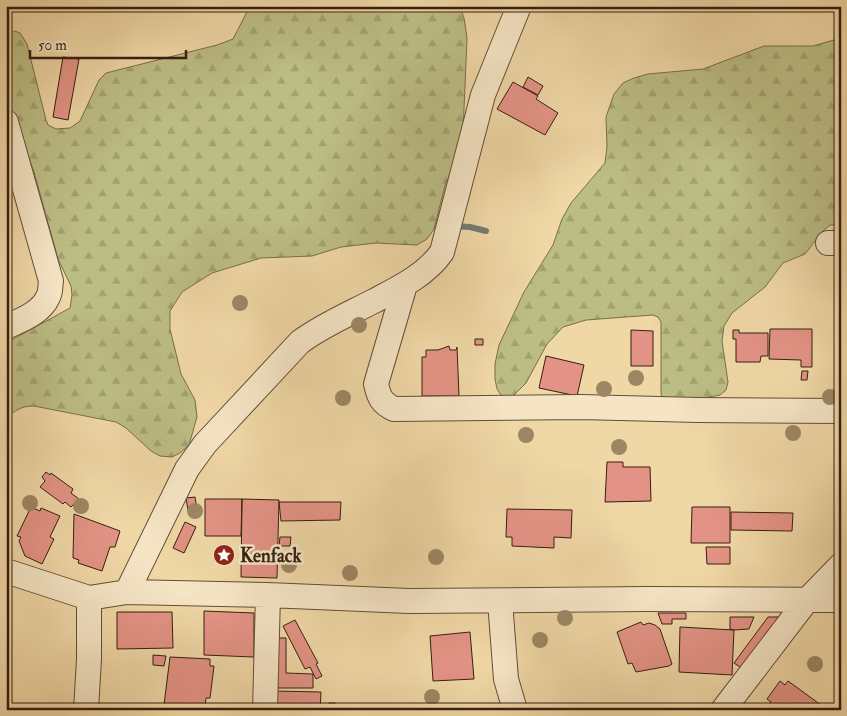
<svg xmlns="http://www.w3.org/2000/svg" width="847" height="716" viewBox="0 0 847 716" font-family="'IM FELL Double Pica',serif">
<style>
.forest{fill:url(#forest-firs);stroke:#786e4a}
.lines{fill:none;stroke-linecap:round;stroke-linejoin:round}
.stream{stroke:#727b6d;stroke-width:6}
.building{fill:#e39385;stroke:#351f11}
.minor-casing{stroke:#644d36;stroke-width:26}
.minor{stroke:#f5e5c5;stroke-width:24}
.tree{fill:#9c8764}
.labels{text-anchor:middle;stroke-width:5;stroke-linejoin:round;paint-order:stroke}
.poi-label{font-size:19px;font-weight:bold;fill:#351f11;stroke:#f5e5c5;text-anchor:start}
</style>
<defs>
<pattern id="forest-firs" width="22" height="20" patternUnits="userSpaceOnUse" patternTransform="scale(1.25)"><rect width="22" height="20" fill="#bcbd84"/><path d="M5 1l3.5 6h-7zM16 11l3.5 6h-7z" fill="#a2a271"/></pattern>
</defs>
<rect width="100%" height="100%" fill="#f0d7a6"/>
<filter id="stains"><feTurbulence type="fractalNoise" baseFrequency=".004" numOctaves="4"/><feColorMatrix values="0 0 0 0 .2 0 0 0 0 .09 0 0 0 0 .02 0 0 0 .5 -.17"/></filter>
<radialGradient id="worn" r=".72"><stop offset=".6" stop-color="#630" stop-opacity="0"/><stop offset="1" stop-color="#630" stop-opacity=".3"/></radialGradient>
<!-- forest -->
<path class="forest" d="M250 6H457L461 10 464 18 467 38 462 155 460 162 446 182 434 229 427 239 417 245 376 243 341 247 312 256 261 258 212 273 182 292 170 311V329L181 374 195 400 197 417 189 445 180 453 172 457 160 456 151 451 126 428 116 422 34 406C21 406 16 410 6 418V343L70 308 72 295 71 286 58 259 34 172 10 108 6 80V41L9 34 15 31 20 33 27 44 46 120 48 125 56 129 70 128 80 121 99 80 106 73 217 45 233 39Z
M841 38V225H830L822 232 805 254 783 263 765 287 732 313 724 326 722 341 728 382 726 390 720 395 677 403 663 401 661 393V322L658 317 653 315 586 320 563 327 547 344 526 383 511 398 506 399 501 395 497 389 495 379V364L499 345 524 292 553 245 562 219 571 203 605 163 607 147 606 117 614 94 623 83 634 78 648 74 703 69 764 46H813Z"/>
<g class="lines">
<!-- stream -->
<path class="stream" d="M453 226 470 227 486 231"/>
</g>
<!-- building -->
<path class="building" d="M63 57 79 59 68 120 53 117Z
M528 77 543 86 538 95 523 87Z
M513 82 538 96 536 99 558 113 545 135 497 109Z
M770 329H812V367H801V360L769 359Z
M631 330 653 331V366H631Z
M733 330H739V333H768V356H761L760 362H736V339H733Z
M475 339H483V345H475Z
M449 346 450 350H456L457 347 459 396H422V357H426V350H438Z
M546 356 584 365 577 396 539 388Z
M802 371H808L807 380H801Z
M607 462H623V467H650L651 501 605 502Z
M46 472 50 475 51 473 73 489 71 493 79 499 71 507 65 502 63 504 40 487 45 481 42 477Z
M195 497 197 509 188 510 186 498Z
M205 499H242L241 536H205Z
M242 499 279 500 277 578 241 577Z
M279 502H341L340 520 281 521Z
M31 507 40 511 41 508 60 516 50 537 54 539 42 564 25 556 19 541 21 537 17 536Z
M692 507H730V543H691Z
M507 509 572 510 571 538 554 537V548L512 546V537H506Z
M731 512 793 513 792 531 731 530Z
M74 514 120 531 115 547H110L102 571 78 563 79 560 73 558Z
M185 522 196 527 184 553 173 548Z
M280 537H291L290 546H279Z
M706 547H730V564H707Z
M204 611 254 613V657L204 655Z
M117 612H172L173 648 117 649Z
M658 613H686V619H672V624H662Z
M730 617H754L749 629 734 630 730 629Z
M768 617H782L743 669 734 663Z
M295 620 318 663 316 664 322 676 316 679 310 667 305 669 283 626Z
M641 622 643 625 649 623 655 625 660 629 672 664 669 666 636 672 632 663 628 664 617 632Z
M680 627 734 630 732 675 679 672Z
M470 632 474 679 433 681 430 636Z
M273 638H286V673L313 674V688H273Z
M153 655 166 656 164 666 153 665Z
M170 657 210 659V666H214L210 698H206L205 707 164 705Z
M780 681 785 685 788 681 821 705 817 710H765L771 702 767 699Z
M273 691 321 692 320 710H272Z
M329 703H335L339 710H329Z"/>
<g class="lines">
<!-- minor casing -->
<g class="minor-casing">
<path id="minor" d="M6 122 51 281C50 286 51 292 48 297 41 313 21 320 6 327
M828 243H841
M405 285 376 384C379 398 382 403 394 409L581 407 698 410 841 411
M6 571 89 598 127 592 268 595 409 601 647 599 841 600
M127 592 187 469 205 444 300 342C323 325 349 314 374 301 399 288 426 275 442 252L483 95 519 6
M500 601 506 679 515 710
M86 710 89 659V598
M265 710 268 595
M723 710 807 600 841 565"/>
</g>
<!-- minor -->
<use href="#minor" class="minor"/>
</g>
<!-- trees -->
<g class="tree">
<circle cx="240" cy="303" r="8"/>
<circle cx="359" cy="325" r="8"/>
<circle cx="636" cy="378" r="8"/>
<circle cx="604" cy="389" r="8"/>
<circle cx="830" cy="397" r="8"/>
<circle cx="343" cy="398" r="8"/>
<circle cx="793" cy="433" r="8"/>
<circle cx="526" cy="435" r="8"/>
<circle cx="619" cy="447" r="8"/>
<circle cx="30" cy="503" r="8"/>
<circle cx="81" cy="506" r="8"/>
<circle cx="195" cy="511" r="8"/>
<circle cx="436" cy="557" r="8"/>
<circle cx="289" cy="565" r="8"/>
<circle cx="350" cy="573" r="8"/>
<circle cx="565" cy="618" r="8"/>
<circle cx="540" cy="640" r="8"/>
<circle cx="815" cy="664" r="8"/>
<circle cx="432" cy="697" r="8"/>
</g>
<!-- icons -->
<defs>
<g id="sight-disc" transform="scale(1.125)"><circle r="9.5" fill="#8f2418" stroke="#f5e5c5"/><path d="M0-6L1.8-2.2L6-1.7L2.9 1.2L3.7 5.4L0 3.3L-3.7 5.4L-2.9 1.2L-6-1.7L-1.8-2.2Z" fill="#fff"/></g>
</defs>
<g fill-rule="evenodd">
<use href="#sight-disc" x="224" y="555"/>
</g>
<g class="labels">
<!-- poi labels -->
<g class="poi-label">
<text x="240" y="562">Kenfack</text>
</g>
</g>
<!-- margin -->
<rect width="847" height="716" fill="none" stroke="#f0d7a6" stroke-width="25"/>
<rect x="8" y="8" width="832" height="701" fill="none" stroke="#351f11" stroke-width="2.5"/>
<rect x="12" y="12" width="822" height="691" fill="none" stroke="#351f11"/>
<!-- scale -->
<path d="M30 50v8h156v-8" fill="none" stroke="#351f11" stroke-width="2.5"/>
<text x="38" y="50" font-size="15" fill="#351f11" stroke="#f5e5c5" stroke-width="4" paint-order="stroke">50 m</text>
<rect width="100%" height="100%" filter="url(#stains)"/>
<rect width="100%" height="100%" fill="url(#worn)"/>
</svg>
